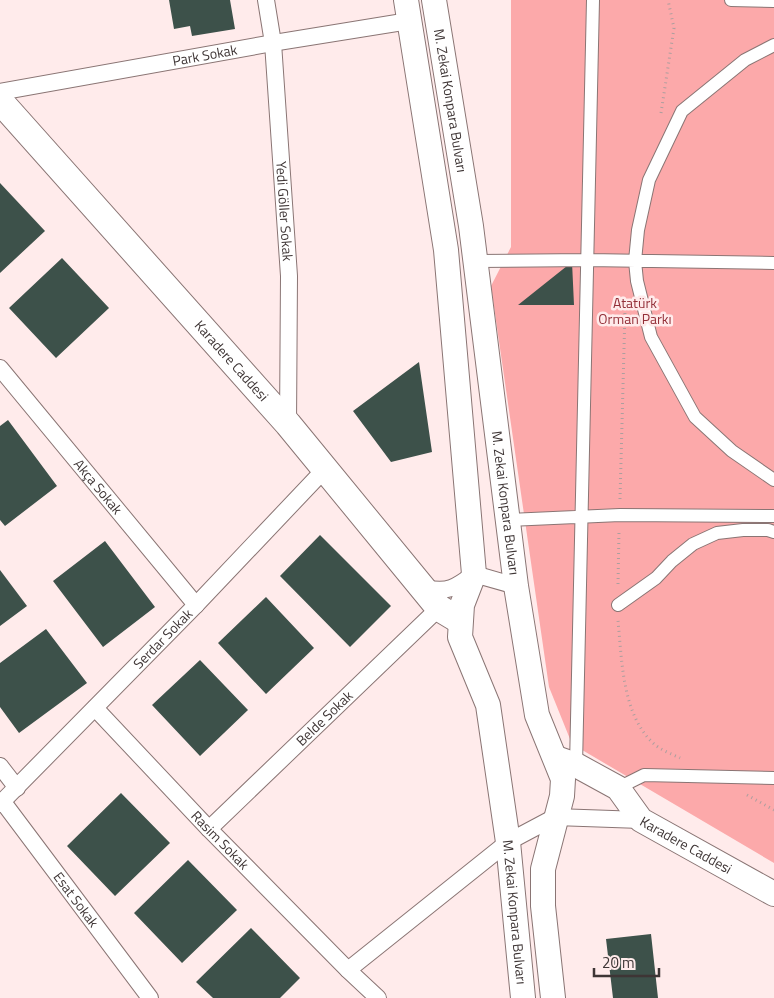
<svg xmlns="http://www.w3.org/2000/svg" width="774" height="998" viewBox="0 0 774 998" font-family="'Titillium Web',sans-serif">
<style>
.green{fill:#fca9aa}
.building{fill:#3d514a}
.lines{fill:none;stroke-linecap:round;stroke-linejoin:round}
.pedestrian-casing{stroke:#8a7574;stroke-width:14}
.minor-casing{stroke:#8a7574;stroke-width:18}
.secondary-casing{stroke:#8a7574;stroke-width:26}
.primary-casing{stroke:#8a7574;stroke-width:28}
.path{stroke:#ad9e9e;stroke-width:3;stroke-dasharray:1 4;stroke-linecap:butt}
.pedestrian{stroke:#fff;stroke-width:12}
.minor{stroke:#fff;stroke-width:16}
.secondary{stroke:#fff;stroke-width:24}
.primary{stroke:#fff;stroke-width:26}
.labels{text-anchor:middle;stroke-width:5;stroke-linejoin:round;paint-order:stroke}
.street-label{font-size:14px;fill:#3e3535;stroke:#ffebeb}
.park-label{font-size:14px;fill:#943039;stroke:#ffebeb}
</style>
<rect width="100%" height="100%" fill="#ffebeb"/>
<!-- green -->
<path class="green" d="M511 0H774V863L572 744 549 687 491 286 511 247Z"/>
<!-- building -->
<path class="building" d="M169 0H230L235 29 192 36 190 26 174 29Z
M0 183 45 231 0 273Z
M62 258 109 308 56 358 9 308Z
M572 262 574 305H518Z
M419 362 432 452 391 462 353 411Z
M8 420 57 486 5 526 0 520V426Z
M320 535 391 606 350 647 280 576Z
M105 541 155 607 103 647 53 581Z
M0 570 27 606 0 626Z
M266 597 314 648 266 694 218 643Z
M46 629 87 683 19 733 0 707V663Z
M200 660 248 710 200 756 152 705Z
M121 793 170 843 115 896 67 846Z
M188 860 237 910 182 963 134 913Z
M251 928 300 978 280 998H213L196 982Z
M651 934 658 998H613L606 939Z"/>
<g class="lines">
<!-- pedestrian casing -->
<g class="pedestrian-casing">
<path id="pedestrian" d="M731 0 774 1
M774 45 745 60 682 111 649 180 638 230 635 261 637 281 651 337 695 417 732 451 774 480
M476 261 588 260 774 263
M509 520 620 515 774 516
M618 605 656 578 672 561 693 544 717 533 743 530H768L774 532
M576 765 593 0
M618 788 644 775 774 778"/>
</g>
<!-- minor casing -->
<g class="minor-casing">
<g id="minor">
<path id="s1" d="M266 0 273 43 289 276 288 424"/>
<path id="s2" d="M0 92 273 43 409 21"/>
<path id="s3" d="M0 368 196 605"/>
<path d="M425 588C448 593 455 588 474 574L516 586"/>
<path id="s4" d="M95 708 209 829 348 970"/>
<path d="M0 766 17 788"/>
<path id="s5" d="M3 802 150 998"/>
<path id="s6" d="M0 804 196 605 325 469"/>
<path id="s7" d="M209 829 439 608"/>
<path d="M378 998 348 970 508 842 555 817 641 820"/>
</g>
</g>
<!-- secondary casing -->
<g class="secondary-casing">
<g id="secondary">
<path id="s8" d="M406 0 446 250 474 574 462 605 460 637 488 705 508 842 523 998"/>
<path id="s9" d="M434 0 471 226 516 586 537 715 563 779 562 796 543 869V906L553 998"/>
<path id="s10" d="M556 758 576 765 618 788 641 820 774 894"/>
</g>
</g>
<!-- primary casing -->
<g class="primary-casing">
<g id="primary">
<path id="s11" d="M0 101 288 424 439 608 459 620"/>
</g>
</g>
<!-- path -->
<path class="path" d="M661 113 674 28 668 0
M620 499 625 311
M618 584 619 531
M618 621C622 660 622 714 653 743 660 750 672 754 680 758
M747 795 774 810"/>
<!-- pedestrian -->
<use href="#pedestrian" class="pedestrian"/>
<!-- minor -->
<use href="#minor" class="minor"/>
<!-- secondary -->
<use href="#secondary" class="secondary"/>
<!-- primary -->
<use href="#primary" class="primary"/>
</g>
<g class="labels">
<!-- street labels -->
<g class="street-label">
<text dy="5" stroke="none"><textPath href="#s2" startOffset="208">Park Sokak</textPath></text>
<text dy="5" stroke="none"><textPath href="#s9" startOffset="102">M. Zekai Konpara Bulvarı</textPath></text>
<text dy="5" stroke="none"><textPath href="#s1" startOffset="212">Yedi Göller Sokak</textPath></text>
<text dy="5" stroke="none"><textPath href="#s11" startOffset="348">Karadere Caddesi</textPath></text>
<text dy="5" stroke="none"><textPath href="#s3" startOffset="154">Akça Sokak</textPath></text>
<text dy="5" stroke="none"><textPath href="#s9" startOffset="508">M. Zekai Konpara Bulvarı</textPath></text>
<text dy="5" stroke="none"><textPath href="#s6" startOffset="232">Serdar Sokak</textPath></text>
<text dy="5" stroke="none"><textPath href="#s7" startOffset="160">Belde Sokak</textPath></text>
<text dy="5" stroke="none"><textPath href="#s4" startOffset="182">Rasim Sokak</textPath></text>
<text dy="5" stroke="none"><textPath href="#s10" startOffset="160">Karadere Caddesi</textPath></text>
<text dy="5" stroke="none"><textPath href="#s5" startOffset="122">Esat Sokak</textPath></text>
<text dy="5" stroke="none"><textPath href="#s8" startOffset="926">M. Zekai Konpara Bulvarı</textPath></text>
</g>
<!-- park labels -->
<g class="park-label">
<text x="635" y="308">Atatürk<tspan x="635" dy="16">Orman Parkı</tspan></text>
</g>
</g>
<!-- scale -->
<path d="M594 968v8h65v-8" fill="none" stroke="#3e3535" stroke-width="2.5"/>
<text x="602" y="968" font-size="15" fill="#3e3535" stroke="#ffebeb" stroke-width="4" paint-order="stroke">20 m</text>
</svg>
